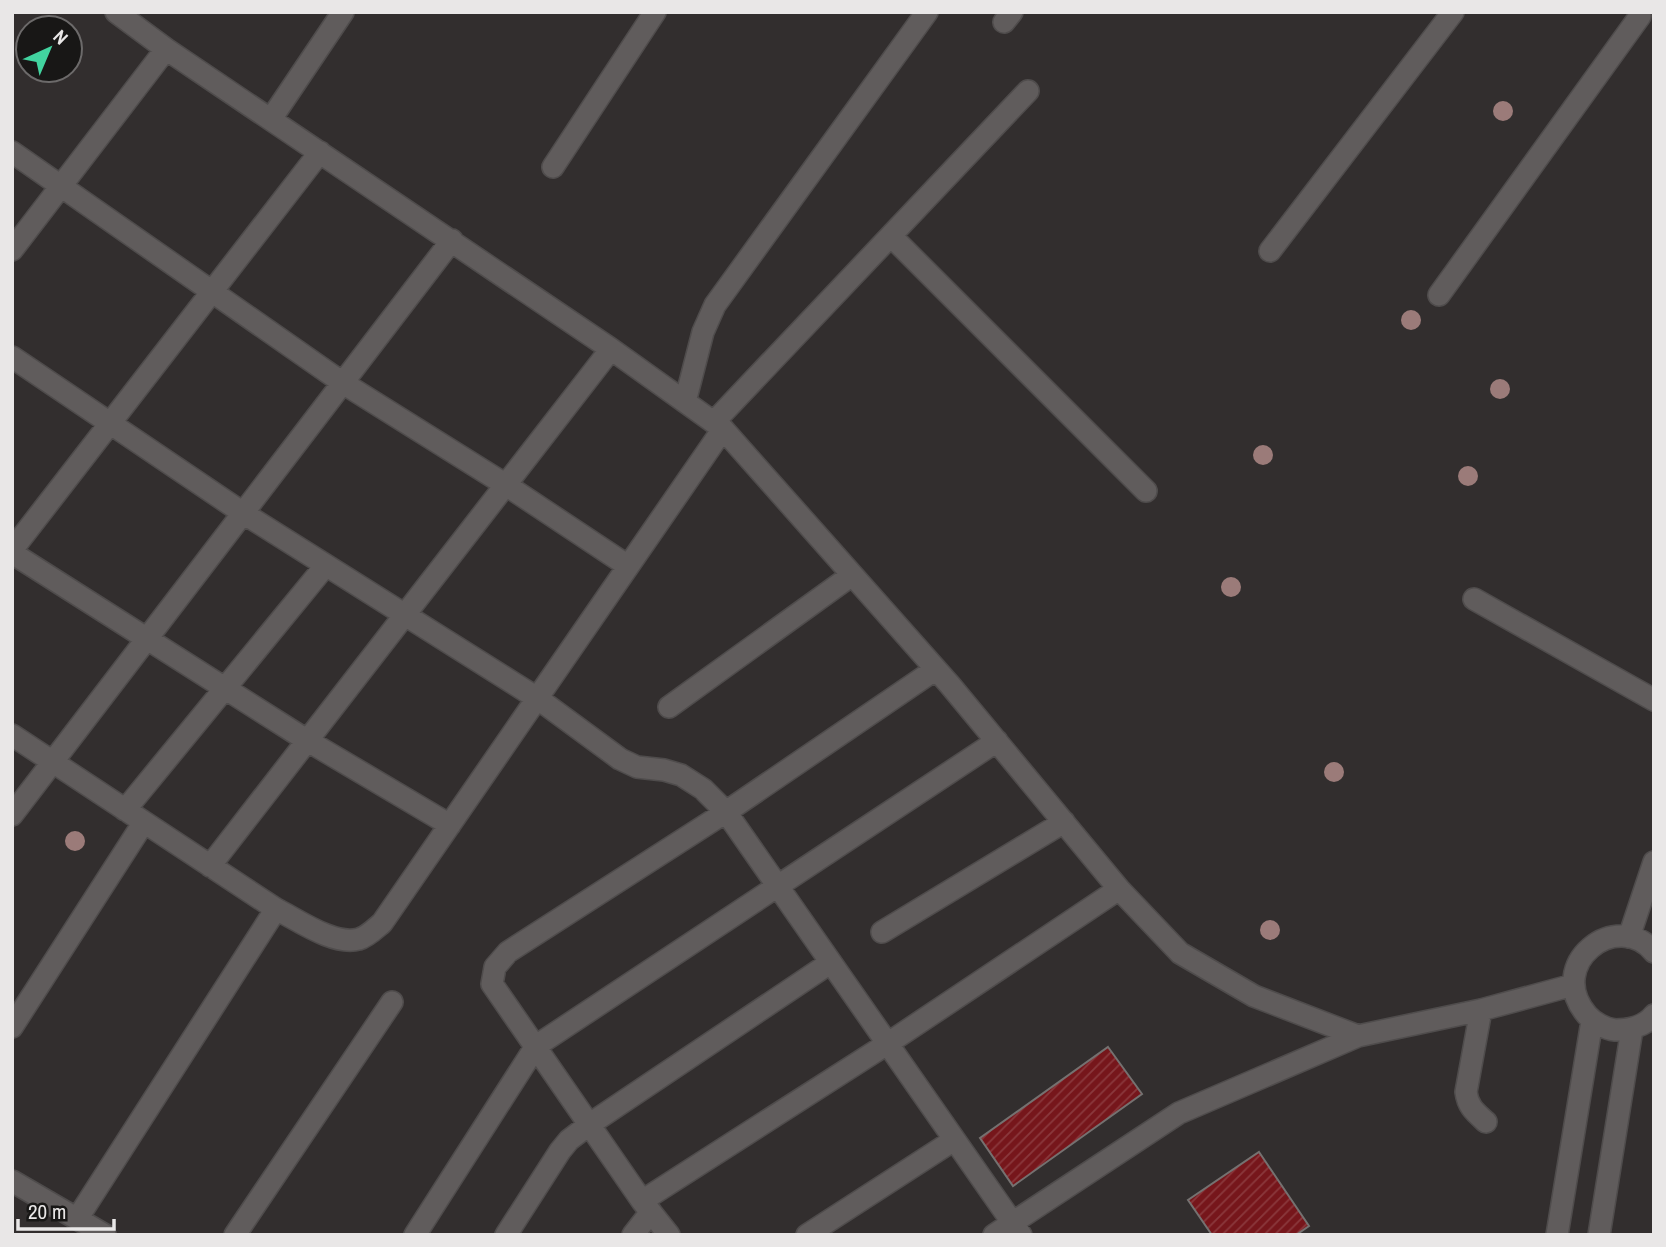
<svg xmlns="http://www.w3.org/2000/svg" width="1666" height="1247" viewBox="0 0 1666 1247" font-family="'Archivo Narrow',sans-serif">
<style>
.building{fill:url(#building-hatch);stroke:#757170;stroke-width:2}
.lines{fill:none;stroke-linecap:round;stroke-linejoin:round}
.minor-casing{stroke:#4f4c4c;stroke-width:24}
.minor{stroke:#605c5c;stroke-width:21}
.tree{fill:#9b7b79}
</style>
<defs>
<pattern id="building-hatch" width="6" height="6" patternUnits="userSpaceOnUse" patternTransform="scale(1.75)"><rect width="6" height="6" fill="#76161b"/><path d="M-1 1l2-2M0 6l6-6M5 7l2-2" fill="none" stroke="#8a383c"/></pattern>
</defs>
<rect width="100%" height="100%" fill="#322e2e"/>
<!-- building -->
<path class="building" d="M1108 1047 1142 1094 1013 1186 980 1138Z
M1259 1152 1309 1226 1296 1235H1212L1188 1200Z"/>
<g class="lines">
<!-- minor casing -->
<g class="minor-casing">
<path id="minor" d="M116 12 166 49 611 349 723 429 950 685 1119 889 1180 953 1254 996 1358 1036
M1004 22 1012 12
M271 119 343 12
M12 152 343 383 506 485 628 566
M553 167 655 12
M891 236 1146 491
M12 250 166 49
M1270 251 1453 12
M1439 295 1640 16
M12 357 243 513 537 698 620 759 637 767 664 770 681 775 703 789 726 812 1021 1235
M685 402 703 332 715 305 927 12
M714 422 1028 91
M12 550 320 152
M12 553 308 741 450 825
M1474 599 1654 700
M669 707 852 575
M12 735 276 909C298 920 334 946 359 939 367 937 376 928 382 923L723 429
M125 810 326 565
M12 815 452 240
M210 866 611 349
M882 932 1064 822
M1629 937 1654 862
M1654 952C1617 908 1544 964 1587 1015 1593 1022 1605 1029 1615 1030 1629 1030 1645 1026 1654 1015
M1481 1010 1466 1092C1468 1107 1475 1112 1486 1122
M12 1027 144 822
M12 1181 105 1235
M642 1201 887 1044 1119 889
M77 1219 276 909
M235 1235 392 1002
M415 1235 536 1046 997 741
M506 1235 560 1151 569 1140 590 1124 830 963
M633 1235 651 1212
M669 1235 642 1201 492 984 495 967 508 952 726 812 936 669
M807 1235 954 1140
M994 1235 1179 1113 1358 1036 1481 1010 1573 985
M1557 1235 1592 1021
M1599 1235 1632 1029"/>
</g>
<!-- minor -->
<use href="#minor" class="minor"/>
</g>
<!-- trees -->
<g class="tree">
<circle cx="1503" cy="111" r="10"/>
<circle cx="1411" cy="320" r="10"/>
<circle cx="1500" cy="389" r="10"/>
<circle cx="1263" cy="455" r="10"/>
<circle cx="1468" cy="476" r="10"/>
<circle cx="1231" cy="587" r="10"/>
<circle cx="1334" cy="772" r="10"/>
<circle cx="75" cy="841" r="10"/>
<circle cx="1270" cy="930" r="10"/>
</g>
<!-- border -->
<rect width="1666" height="1247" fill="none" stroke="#e9e7e7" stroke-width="28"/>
<!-- north arrow -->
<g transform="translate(49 49) rotate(44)"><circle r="33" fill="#181716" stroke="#6c6a6a" stroke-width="2"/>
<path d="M0-5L12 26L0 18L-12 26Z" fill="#42d4a0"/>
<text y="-10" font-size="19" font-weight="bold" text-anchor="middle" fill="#e9e7e7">N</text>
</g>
<!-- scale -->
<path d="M18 1219v10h96v-10" fill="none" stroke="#e9e7e7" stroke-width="3.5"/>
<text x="28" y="1219" font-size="21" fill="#e9e7e7" stroke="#181716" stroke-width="5" paint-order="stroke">20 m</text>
</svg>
